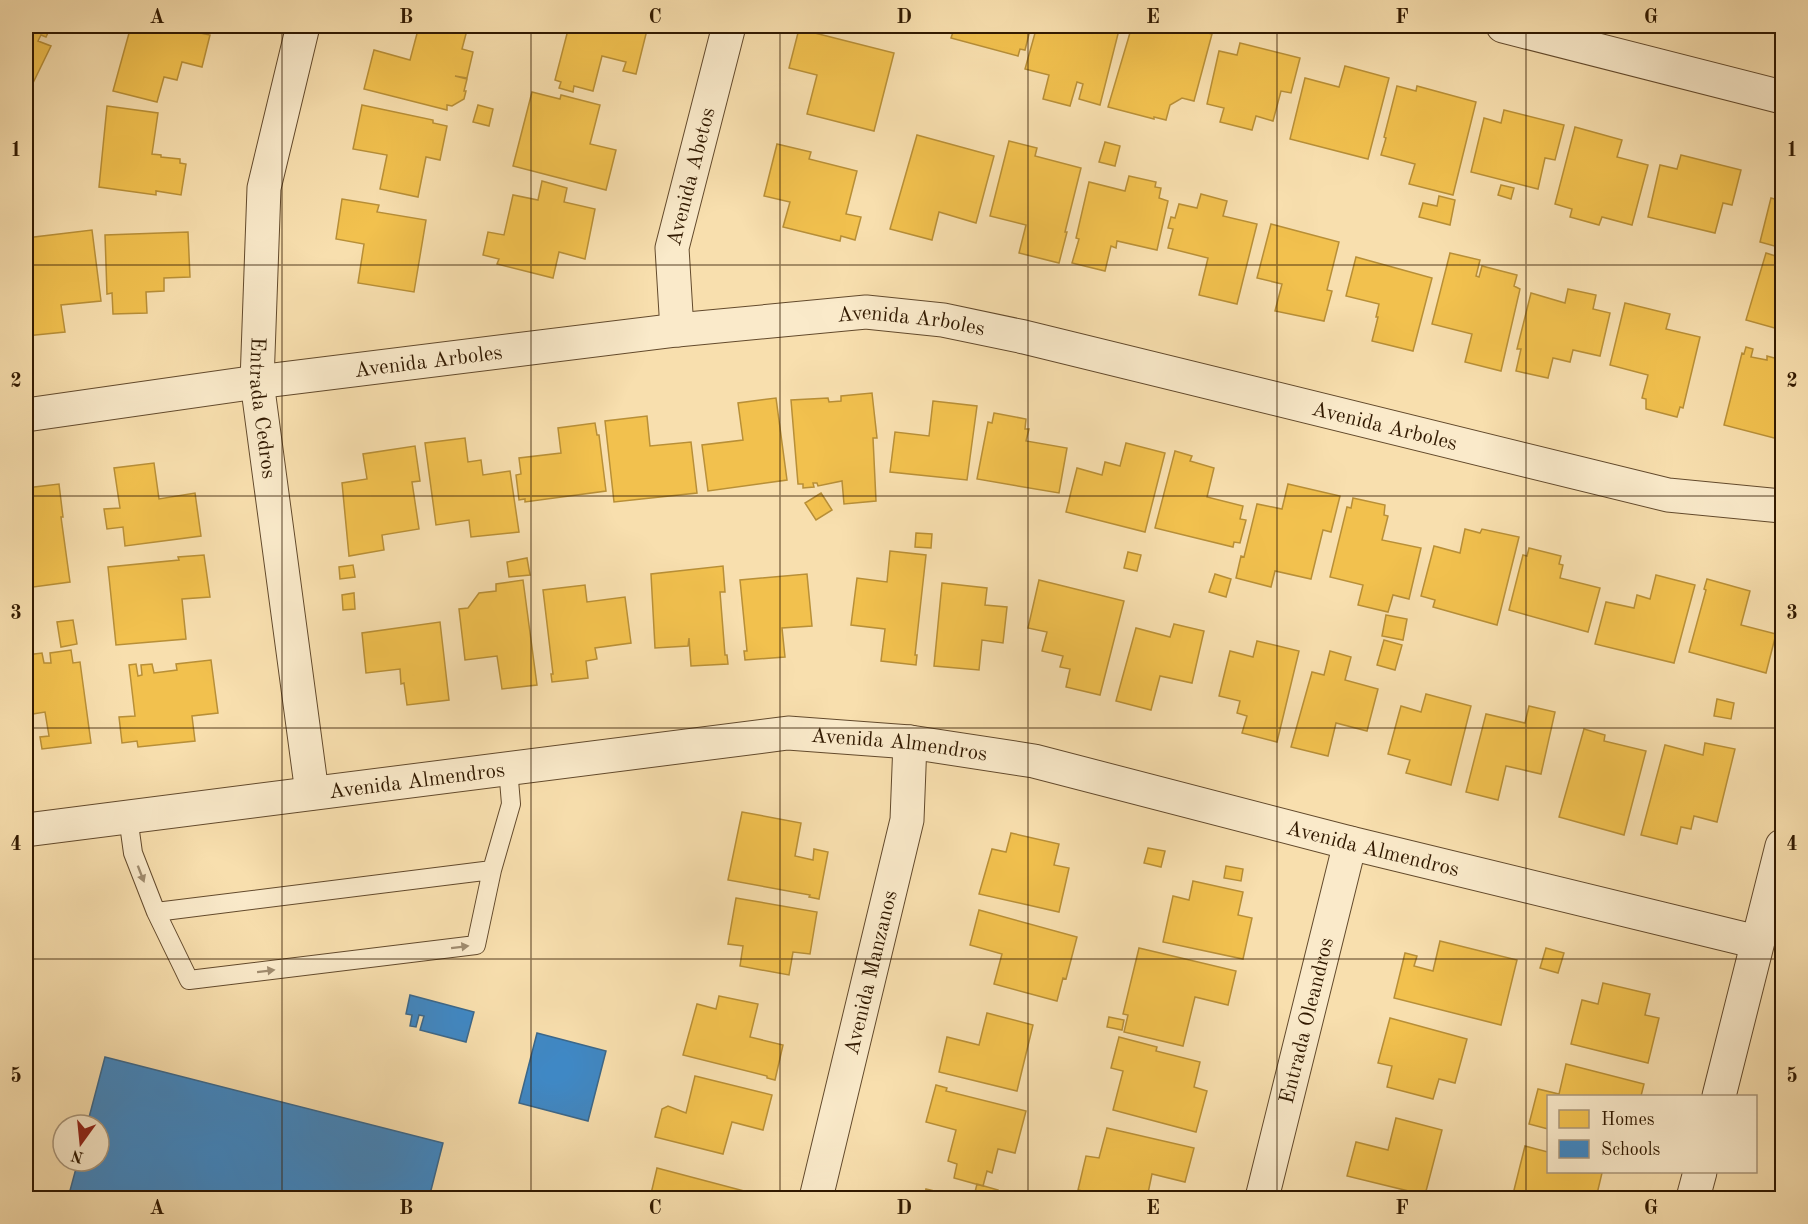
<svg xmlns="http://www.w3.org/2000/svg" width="1808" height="1224" viewBox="0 0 1808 1224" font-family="'Old Standard TT',serif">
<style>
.homes{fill:#f2c14e;stroke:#b88f37;stroke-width:1.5}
.schools{fill:#3f88c5;stroke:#3b678a;stroke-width:1.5}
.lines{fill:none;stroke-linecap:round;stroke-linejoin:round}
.lane-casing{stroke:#634a2c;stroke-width:20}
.street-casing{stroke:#634a2c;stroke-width:35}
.lane{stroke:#faeaca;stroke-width:18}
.street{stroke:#faeaca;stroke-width:33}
.oneway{fill:#a08c6f}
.grid{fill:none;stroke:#311900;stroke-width:1.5;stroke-opacity:0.55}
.labels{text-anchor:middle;stroke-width:6;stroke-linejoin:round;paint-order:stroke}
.street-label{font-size:21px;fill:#311900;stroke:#faeaca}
.neatline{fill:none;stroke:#311900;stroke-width:2}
.grid-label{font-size:20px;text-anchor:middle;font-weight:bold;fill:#311900}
</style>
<rect width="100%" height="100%" fill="#f8dfae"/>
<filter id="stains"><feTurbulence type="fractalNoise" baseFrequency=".00333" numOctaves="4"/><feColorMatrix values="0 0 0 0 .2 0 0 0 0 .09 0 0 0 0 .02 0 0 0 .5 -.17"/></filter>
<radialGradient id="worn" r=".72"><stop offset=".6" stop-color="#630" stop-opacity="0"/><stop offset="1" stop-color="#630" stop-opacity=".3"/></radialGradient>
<!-- homes -->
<path class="homes" d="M26 26H51L46 37 41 35 38 41 51 46 32 85 26 82Z
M131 26H192L190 31 210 35 202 67 182 62 177 80 164 77 157 102 113 91Z
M419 26H457L462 27V29L467 30 462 49 473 52 467 78 455 76 467 79 464 91H466L464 99 452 106 447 105V110L364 89 374 50 410 60Z
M569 26H648L636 74 623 71 626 62 602 56 593 91 574 86 573 92 559 88 561 82 555 80Z
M955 26H1025L1024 29 1030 30 1025 50 1020 49 1018 56 951 38Z
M1037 26H1120L1100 105 1079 99 1083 84 1077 82 1070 106 1043 99 1049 75 1025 69Z
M1132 26H1178L1212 34 1194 101 1182 98 1170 105 1166 120 1154 117V119L1108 107Z
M799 29 894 53 874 131 807 114 817 75 789 68Z
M1240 43 1300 58 1291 93 1281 91 1273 121 1256 116 1252 130 1220 122 1224 108 1207 104 1219 51 1237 55Z
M1345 66 1389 78 1368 159 1290 139 1305 78 1339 87Z
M1397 86 1416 91 1417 86 1476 102 1453 195 1409 184 1415 164 1381 155 1386 138 1384 137Z
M532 92 560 99 561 95 600 105 590 144 616 150 606 190 513 166Z
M362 105 433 120V123L447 126 440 160 426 157 418 197 380 189 387 155 353 149Z
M478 105 493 109 489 126 473 122Z
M107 106 158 113 152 154 161 155V157L180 159V163L186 164 181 195 156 191V195L99 187Z
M1504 110 1564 125 1555 160 1545 158 1538 189 1471 172 1484 118 1501 123Z
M1575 127 1622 140 1617 157 1648 165 1632 225 1602 217 1599 225 1570 217 1572 209 1555 204Z
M917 135 994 156 976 223 939 212 932 240 890 229Z
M1009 141 1037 148 1035 156 1081 168 1065 232H1067L1059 263 1019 253 1026 225 990 216Z
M1105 142 1120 146 1115 166 1099 162Z
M777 144 811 152 809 159 857 171 846 214 861 217 855 240 841 236 840 241 783 227 790 202 764 196Z
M1681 155 1741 170 1732 205 1723 203 1715 233 1648 217 1660 165 1677 169Z
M1129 176 1156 182 1155 187 1161 188 1159 198 1168 201 1157 250 1117 241 1116 248 1111 246 1105 271 1072 263 1079 239 1076 238 1089 182 1125 191Z
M542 181 567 188 564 202 595 209 585 259 559 252 553 278 497 264 499 259 483 255 488 232 504 235 513 195 538 200Z
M1501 185 1514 188 1511 199 1498 195Z
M1201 194 1227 201 1223 216 1257 224 1237 304 1199 295 1208 258 1168 248 1173 229 1168 228 1171 217 1175 218 1179 204 1197 208Z
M1439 196 1455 200 1450 225 1419 217 1423 203 1437 206Z
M1771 198 1782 201V248L1760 242Z
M342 199 379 205 377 212 426 220 414 292 358 283 364 244 336 239Z
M1271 224 1339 242 1327 290 1332 291 1324 321 1275 311 1282 284 1257 278Z
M92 230 101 301 61 305 65 332 26 336V238Z
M188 232 190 277 164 278V291L146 292 147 313 113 314 112 293 107 294 105 235Z
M1450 253 1480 260 1476 276 1479 277 1482 266 1517 275 1514 286 1520 289 1501 371 1465 362 1472 334 1432 324Z
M1766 253 1782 258V330L1746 320Z
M1356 257 1432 278 1413 351 1372 341 1378 317H1376L1379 304 1346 296Z
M1568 289 1596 295 1593 309 1610 313 1600 356 1573 350 1570 362 1553 358 1548 378 1516 371 1521 349H1517L1531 293 1565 303Z
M1625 303 1670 314 1666 329 1700 337 1683 408 1680 407 1677 417 1646 409V399L1642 398 1648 375 1610 365Z
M1746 347 1753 349 1751 357 1767 360V356L1782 360V440L1724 425 1742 353 1744 354Z
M872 393 877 438H873L876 501 844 504 842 481 818 486 817 483H813L814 487 803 488V484H798L791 400 828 398 829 402 841 401V396Z
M776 398 787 480 708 491 702 445 743 440 738 403Z
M933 401 977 406 967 480 890 472 895 432 929 436Z
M994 413 1026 419 1025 429H1029L1026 441 1067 448 1059 493 977 479 988 422 992 423Z
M647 416 650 446 691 442 697 493 614 502 605 421Z
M595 423 597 435H599L606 491 525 502V499L519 500 516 475 521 474 519 458 561 453 558 428Z
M465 438 468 462 481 460 483 475 510 471 519 532 471 537 469 520 436 525 425 443Z
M1126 443 1165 453 1145 532 1066 512 1077 468 1102 475 1105 462 1120 466Z
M415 446 420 481 412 482 419 529 382 535 384 550 349 556 342 483 367 479 363 454Z
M1175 451 1192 456 1190 461 1214 468 1207 497 1243 506 1240 519 1246 520 1240 543 1234 542 1233 547 1155 528Z
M154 463 159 499 195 493 201 536 125 546 123 527 107 529 104 509 120 508 114 468Z
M59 484 63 517H61L70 582 26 588V488Z
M1288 484 1340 496 1331 532 1323 530 1311 579 1275 571 1271 587 1236 578 1241 556 1244 557 1257 504 1282 509Z
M821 493 832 510 816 520 805 503Z
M1353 498 1385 505 1384 515 1388 516 1382 540 1421 548 1409 599 1393 595 1388 612 1358 605 1363 585 1330 577 1347 507 1351 508Z
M1465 529 1480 533 1482 529 1519 537 1497 625 1433 607 1435 600 1421 596 1434 546 1460 553Z
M916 533 932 534 931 548 915 547Z
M1529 548 1561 556 1559 564 1563 565 1560 578 1600 588 1588 632 1509 610 1523 555 1527 556Z
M890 551 926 555 915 655H917L916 665 881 661 885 629 851 625 857 578 887 582Z
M1128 552 1141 555 1137 571 1124 568Z
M204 555 210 597 182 599 186 639 116 645 108 567 179 560 178 557Z
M527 558 530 575 509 577 507 562Z
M353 565 355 577 340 579 339 567Z
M723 566 725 592H720L725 655H727L728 664 691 666 689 638 688 646 655 648 651 574Z
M807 574 812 626 782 628 785 657 745 660 744 651H747L740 580Z
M1215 574 1231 579 1226 597 1209 592Z
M1656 575 1695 585 1674 663 1595 644 1606 602 1634 608 1637 595 1650 599Z
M1707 579 1750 591 1741 625 1776 634 1766 673 1689 652 1706 590 1704 589Z
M523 580 537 685 502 689 497 656 465 660 459 609 468 608 479 593 496 591V584Z
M1039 580 1124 601 1100 695 1066 687 1070 669 1060 667 1063 656 1042 651 1047 632 1028 628Z
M942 583 987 588 985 605 1007 607 1003 643 982 640 979 670 934 666Z
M585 585 587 602 625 597 631 643 595 648 597 659 586 661 588 678 552 682 551 674H553L543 590Z
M354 593 355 609 343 610 342 595Z
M1386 615 1407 619 1403 640 1382 636Z
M73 620 77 644 61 647 57 622Z
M440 622 449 700 407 705 404 683 401 684 400 669 366 673 362 633Z
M1174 624 1204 631 1192 683 1160 676 1151 710 1116 701 1136 628 1170 637Z
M1384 640 1402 645 1395 670 1377 665Z
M1257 641 1299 651 1277 742 1242 733 1247 716 1237 713 1240 701 1219 696 1230 651 1253 657Z
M71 650 73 663 80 662 91 743 42 749 40 737 49 736 45 712 26 715V655L42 653 44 663H51L50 653Z
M1330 651 1351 657 1345 680 1378 689 1367 731 1336 723 1328 756 1291 747 1312 672 1324 675Z
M211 660 218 713 192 716 195 741 138 747 137 741 122 743 119 717 135 716 129 665 136 664 138 676 142 675 141 665 152 664 154 673 177 670 176 664Z
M1426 694 1471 706 1451 785 1406 773 1410 760 1388 754 1401 706 1421 712Z
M1717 699 1734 703 1731 719 1714 716Z
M1529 706 1555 712 1541 774 1506 766 1498 800 1466 792 1486 714 1525 723Z
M1584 729 1605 735 1604 741 1646 751 1624 835 1559 817Z
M1705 743 1735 749 1717 822 1694 816 1691 829 1681 827 1677 844 1641 835 1665 745 1703 755Z
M742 812 801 823 795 856 813 860 814 849 828 852 819 899 809 897 810 895 728 880Z
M1011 833 1059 844 1054 865 1069 868 1059 912 979 894 992 849 1006 852Z
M1148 848 1165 851 1161 867 1144 863Z
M1226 866 1243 869 1241 881 1224 878Z
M1193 881 1243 892 1238 915 1252 918 1243 959 1163 942 1173 896 1189 900Z
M736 898 817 912 810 954 793 952 789 975 740 966 743 946 728 944Z
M979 910 1077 937 1066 979 1063 978 1057 1001 994 984 1002 954 970 945Z
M1440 941 1517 960 1501 1025 1394 998 1405 953 1417 956 1414 966 1433 971Z
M1139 948 1236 971 1228 1005 1195 997 1183 1046 1124 1032 1128 1015 1123 1014Z
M1546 948 1564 953 1558 973 1540 968Z
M1603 983 1650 994 1645 1015 1659 1018 1648 1063 1571 1044 1582 1000 1598 1004Z
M719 996 758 1004 750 1037 783 1045 775 1080 767 1078V1076L683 1055 697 1004 716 1009Z
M987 1013 1033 1025 1017 1091 939 1072 947 1037 979 1045Z
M1109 1017 1124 1020 1122 1030 1107 1027Z
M1390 1018 1467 1039 1455 1083 1439 1079 1433 1099 1387 1087 1392 1066 1378 1063Z
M1119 1037 1157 1047 1156 1051 1200 1062 1194 1087 1207 1091 1196 1132 1113 1110 1123 1071 1111 1068Z
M1566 1064 1644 1084 1641 1096H1548V1129L1529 1124 1538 1089 1559 1094Z
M695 1076 772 1095 763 1130 732 1122 723 1154 655 1137 662 1109 668 1106 686 1113Z
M936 1085 947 1088 946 1091 1026 1111 1015 1153 998 1149 992 1173 987 1171 983 1186 954 1178 957 1164 948 1161 956 1130 926 1122Z
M1396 1118 1442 1130 1425 1195 1347 1176 1356 1142 1388 1150Z
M1107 1128 1194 1148 1185 1182 1152 1174 1147 1198H1113L1078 1190 1086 1156 1099 1158Z
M1525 1146 1548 1152V1172L1602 1173 1596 1198H1512Z
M657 1168 748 1192 746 1198H650Z
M977 1184 998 1190 996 1198 974 1196Z
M926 1189 964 1198H924Z"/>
<!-- schools -->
<path class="schools" d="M410 995 474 1012 466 1042 420 1030 424 1016 419 1015 416 1027 410 1026 412 1015 406 1014Z
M537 1033 606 1051 588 1121 519 1103Z
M105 1057 443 1143 429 1198H68L78 1161H99V1125H87Z"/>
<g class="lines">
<!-- lane casing -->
<g class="lane-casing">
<path id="lane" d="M128 817 133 853 156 912 189 980 476 945 492 870 511 804 508 768
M156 912 492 870"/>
</g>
<!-- street casing -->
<g class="street-casing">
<g id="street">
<path id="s1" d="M303 26 264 188 257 382 312 793"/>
<path d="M1503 26 1782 97"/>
<path id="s2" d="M677 330 672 248 729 26"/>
<path id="s3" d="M26 415 257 382 677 330 866 312 943 320 1024 337 1668 495 1782 506"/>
<path id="s4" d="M26 830 788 733 910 742 1034 761 1350 843 1757 942"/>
<path d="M1719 1096 1782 846"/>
<path id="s5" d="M816 1198 907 820 910 742"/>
<path id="s6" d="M1262 1198 1350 843"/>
<path d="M1693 1198 1700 1172"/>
</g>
</g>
<!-- lane -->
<use href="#lane" class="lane"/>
<!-- street -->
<use href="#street" class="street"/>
</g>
<!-- one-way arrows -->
<defs><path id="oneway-solid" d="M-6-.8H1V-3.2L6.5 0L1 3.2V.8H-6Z" transform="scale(1.5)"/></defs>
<g class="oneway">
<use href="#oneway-solid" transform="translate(141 874) rotate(69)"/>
<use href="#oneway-solid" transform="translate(460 947) rotate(-7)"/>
<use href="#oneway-solid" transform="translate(266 971) rotate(-7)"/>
</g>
<!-- grid -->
<path class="grid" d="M282 26V1198M531 26V1198M780 26V1198M1028 26V1198M1277 26V1198M1526 26V1198M26 265H1782M26 496H1782M26 728H1782M26 959H1782"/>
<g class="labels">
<!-- street labels -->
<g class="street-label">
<text dy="7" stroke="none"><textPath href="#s2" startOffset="156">Avenida Abetos</textPath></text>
<text dy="7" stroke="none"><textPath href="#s3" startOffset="892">Avenida Arboles</textPath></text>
<text dy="7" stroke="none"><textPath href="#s3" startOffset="406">Avenida Arboles</textPath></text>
<text dy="7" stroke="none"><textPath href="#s1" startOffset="387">Entrada Cedros</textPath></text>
<text dy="7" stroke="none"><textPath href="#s3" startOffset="1378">Avenida Arboles</textPath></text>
<text dy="7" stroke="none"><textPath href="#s4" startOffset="880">Avenida Almendros</textPath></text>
<text dy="7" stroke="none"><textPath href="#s4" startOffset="394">Avenida Almendros</textPath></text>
<text dy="7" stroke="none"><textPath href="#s4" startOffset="1366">Avenida Almendros</textPath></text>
<text dy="7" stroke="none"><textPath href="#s5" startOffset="232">Avenida Manzanos</textPath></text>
<text dy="7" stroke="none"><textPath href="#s6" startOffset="183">Entrada Oleandros</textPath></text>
</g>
</g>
<!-- margin -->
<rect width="1808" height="1224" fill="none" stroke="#f8dfae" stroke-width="66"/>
<!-- legend -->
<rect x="1547" y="1095" width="210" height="78" fill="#faeaca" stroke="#aa9679" stroke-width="1.5"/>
<rect x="1559" y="1110" width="30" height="18" fill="#f2c14e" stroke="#aa9679" stroke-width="1.5"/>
<text x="1601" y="1125" font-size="18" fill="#311900">Homes</text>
<rect x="1559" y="1140" width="30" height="18" fill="#3f88c5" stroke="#aa9679" stroke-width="1.5"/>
<text x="1601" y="1155" font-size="18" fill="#311900">Schools</text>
<!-- north arrow -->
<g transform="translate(81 1143) rotate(195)"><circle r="28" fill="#faeaca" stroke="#aa9679" stroke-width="1.5"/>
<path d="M0-4.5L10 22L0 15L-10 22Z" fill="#8f2418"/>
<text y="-9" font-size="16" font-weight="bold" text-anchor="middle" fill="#311900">N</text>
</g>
<rect x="33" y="33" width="1742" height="1158" class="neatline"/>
<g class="grid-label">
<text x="157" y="23">A</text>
<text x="406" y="23">B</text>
<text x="655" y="23">C</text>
<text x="904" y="23">D</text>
<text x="1153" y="23">E</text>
<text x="1402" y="23">F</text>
<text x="1651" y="23">G</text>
<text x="16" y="156">1</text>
<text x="1792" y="156">1</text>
<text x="16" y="387">2</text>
<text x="1792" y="387">2</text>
<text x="16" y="619">3</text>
<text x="1792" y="619">3</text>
<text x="16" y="850">4</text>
<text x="1792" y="850">4</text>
<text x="16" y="1082">5</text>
<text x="1792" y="1082">5</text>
<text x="157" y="1214">A</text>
<text x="406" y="1214">B</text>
<text x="655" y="1214">C</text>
<text x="904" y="1214">D</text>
<text x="1153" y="1214">E</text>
<text x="1402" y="1214">F</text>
<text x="1651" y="1214">G</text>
</g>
<rect width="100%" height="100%" filter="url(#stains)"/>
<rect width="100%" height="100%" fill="url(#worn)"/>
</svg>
